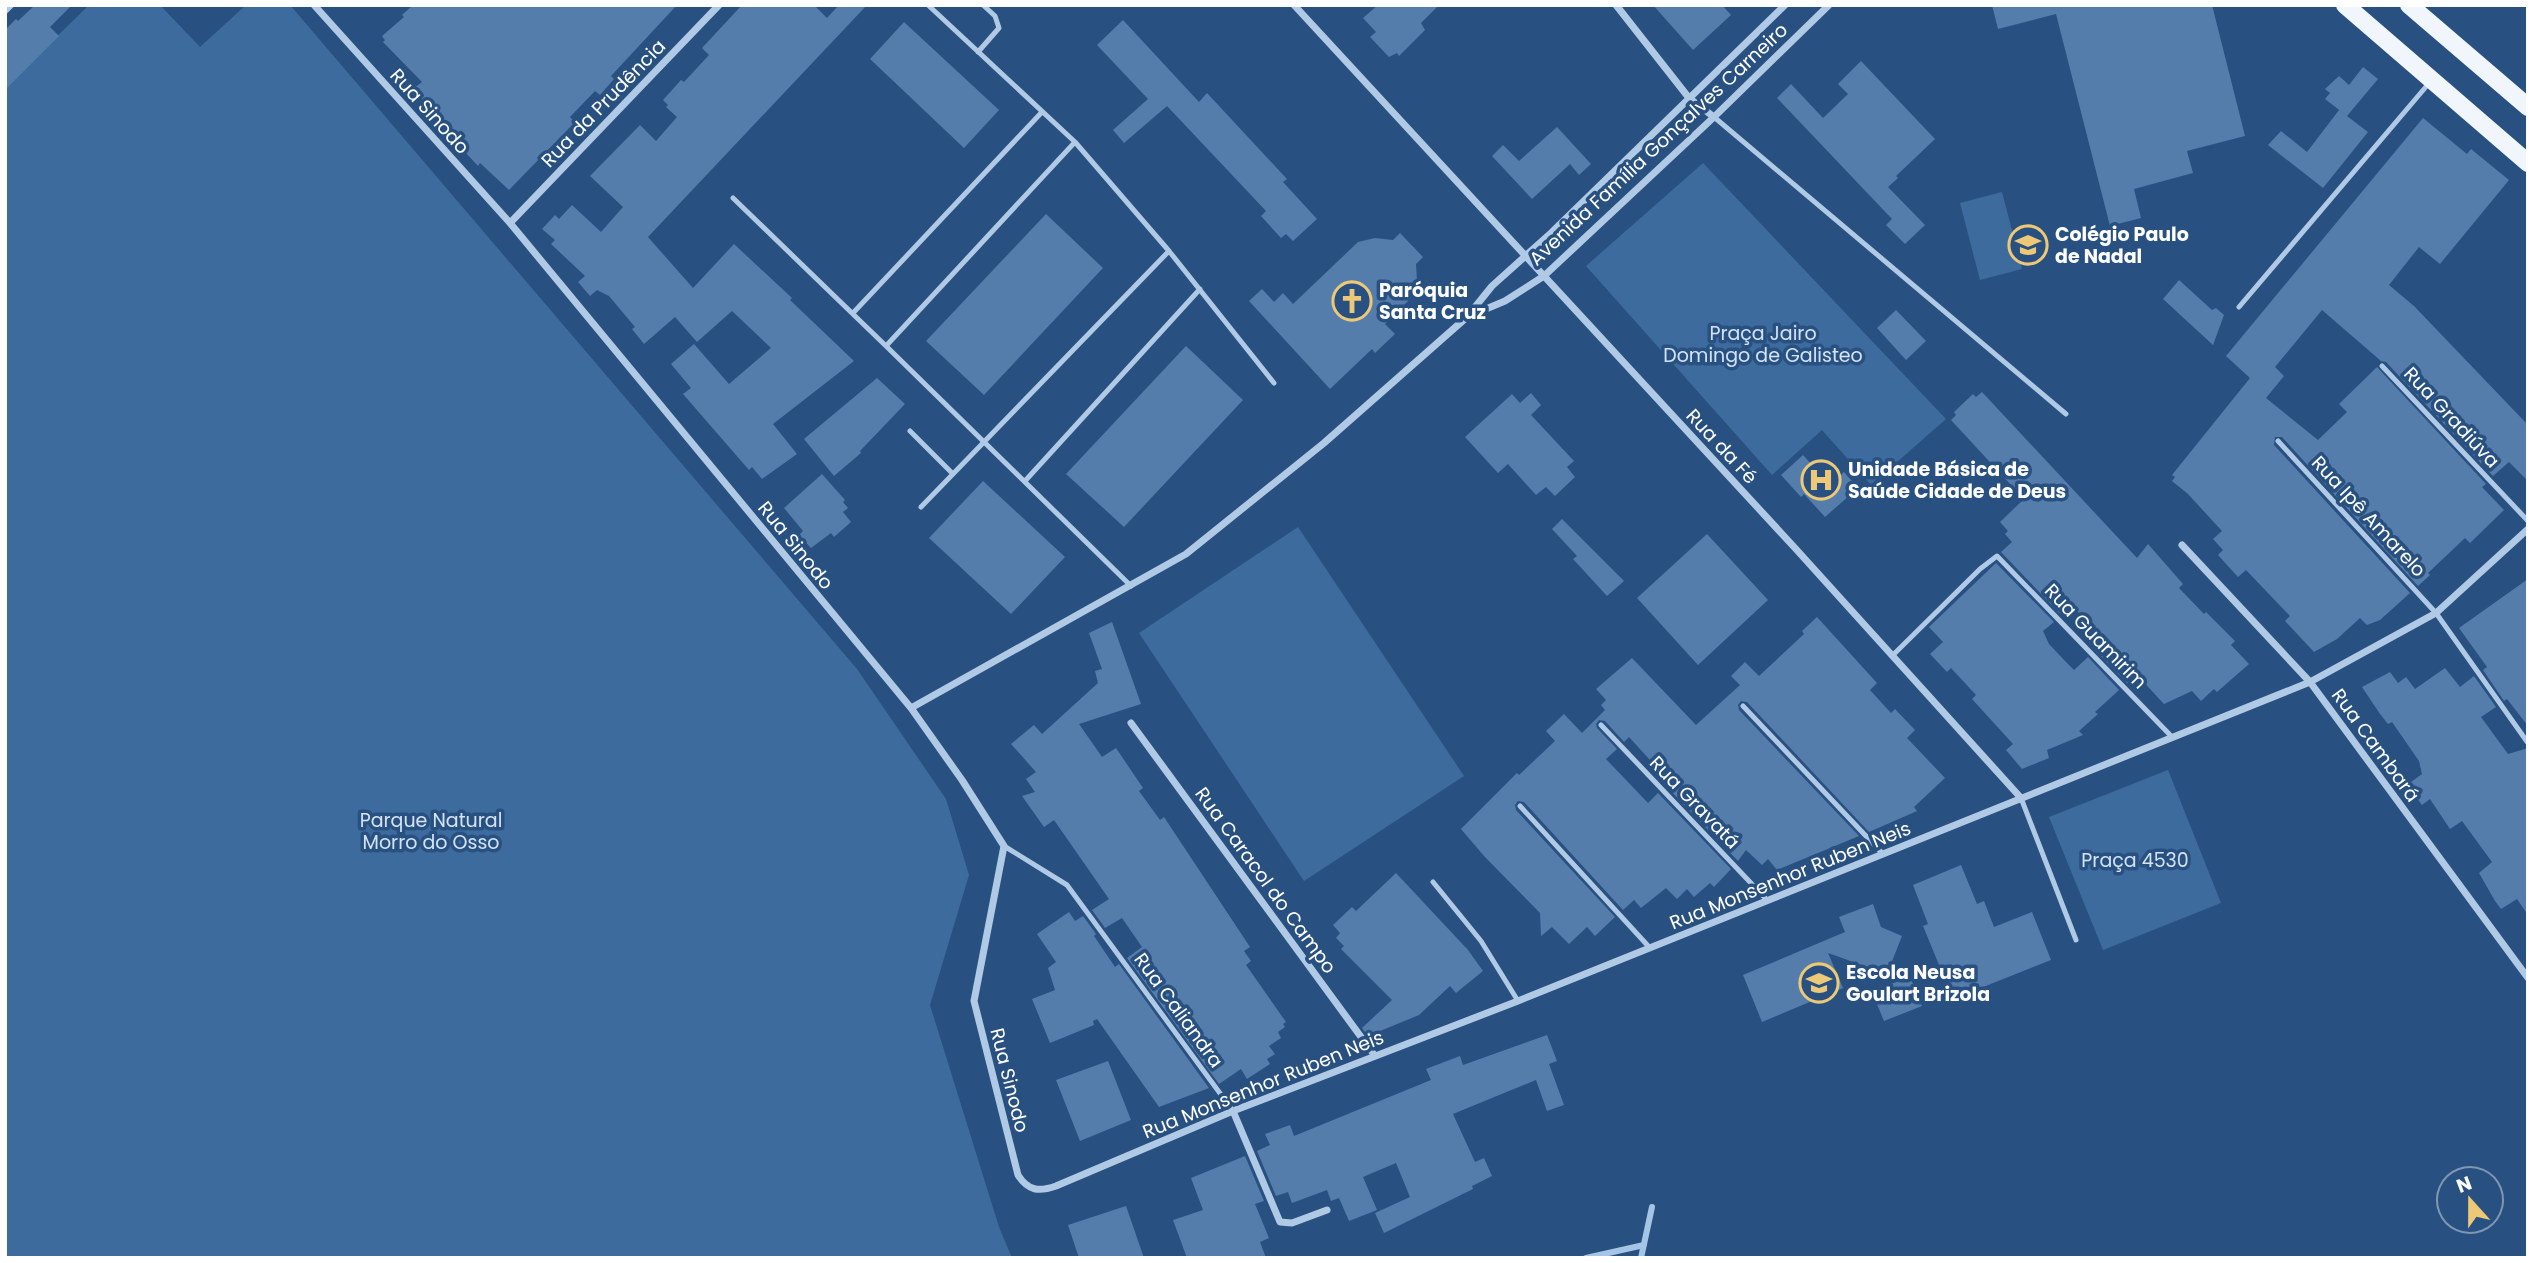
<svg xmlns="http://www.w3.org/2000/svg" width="2533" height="1263" viewBox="0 0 2533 1263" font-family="Poppins,sans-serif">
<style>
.green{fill:#3d6b9e}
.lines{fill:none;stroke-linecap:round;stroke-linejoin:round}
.stream{stroke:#a5c5e6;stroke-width:6}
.building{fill:#557dab}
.service{stroke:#b0cae6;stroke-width:5}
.minor{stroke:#b0cae6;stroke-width:7}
.primary{stroke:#f1f6fd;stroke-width:18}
.labels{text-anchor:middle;stroke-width:7;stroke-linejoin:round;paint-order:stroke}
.street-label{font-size:19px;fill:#fff;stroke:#285181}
.poi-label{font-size:19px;font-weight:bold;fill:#fff;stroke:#285181;text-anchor:start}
.park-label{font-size:19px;fill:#d3e3f5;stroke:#285181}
</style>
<rect width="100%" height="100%" fill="#285181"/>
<!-- green -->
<path class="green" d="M89 5H160L200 47 246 5H290L857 669 946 799 969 875 930 1005 999 1227 1012 1258H5V87Z
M1703 163 1946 419 1871 485 1822 430 1772 475 1586 266Z
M2002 192 2022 269 1980 280 1960 203Z
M1298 527 1464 776 1304 881 1139 633Z
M2168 770 2221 903 2103 950 2049 817Z"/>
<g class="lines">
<!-- stream -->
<path class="stream" d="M1586 1258 1644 1245
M1641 1258 1652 1207"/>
</g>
<!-- building -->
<path class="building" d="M35 5H72L50 27 59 36 5 90V30L16 19 18 21Z
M413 5H677L611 76 614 79 600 95 595 91 570 117 575 122 509 190 480 163 478 166 465 152 469 149 442 123 413 89 422 82 383 42 385 40 382 36 404 17 402 15Z
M742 5H814L827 18 839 5H867L648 237 693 288 734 244 792 298 790 300 854 361 773 424 797 454 762 479 752 467 749 470 683 394 691 388 671 364 694 344 729 384 771 348 732 311 697 342 675 317 644 344 632 329 635 327 609 296 597 290 590 296 578 282 585 276 551 244 555 240 542 229 555 215 559 219 572 205 601 232 623 207 590 176 640 125 656 141 677 117 666 107 668 105 663 100 681 80 684 82 709 55 702 48Z
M1378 5H1439L1421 23 1425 30 1399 56 1397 53 1389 57 1370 37 1376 32 1363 18Z
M1653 5H1722L1731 15 1693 50Z
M1992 5H2212L2245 136 2187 151 2193 173 2134 189 2141 218 2110 226 2056 14 1998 29Z
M1123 20 1199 102 1207 93 1287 179 1283 182 1317 219 1293 241 1286 234 1281 238 1261 216 1266 211 1167 106 1124 143 1113 130 1148 99 1097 45Z
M904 22 999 110 964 148 870 59Z
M1861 61 1935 139 1896 176 1898 178 1888 187 1925 225 1905 244 1886 225 1892 219 1777 98 1791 84 1823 118 1848 94 1838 84Z
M2363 67 2378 79 2347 116 2325 99 2330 93 2325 89 2339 76 2349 85Z
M2339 110 2368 132 2323 188 2268 145 2281 131 2307 152Z
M2423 118 2467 154 2471 149 2509 180 2440 264 2419 247 2389 285 2414 306 2528 425V481L2509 462 2493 476 2386 362 2381 361 2322 310 2275 367 2284 376 2266 398 2318 440 2347 412 2339 404 2377 367 2486 484 2482 487 2504 510 2470 543 2465 538 2428 573 2430 575 2418 586 2282 437H2275L2274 445 2410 593 2380 620 2367 625 2360 618 2337 639 2314 652 2285 621 2290 616 2246 570 2238 577 2218 555 2223 550 2213 539 2222 531 2188 494 2172 481 2175 477 2172 475 2250 378 2226 356Z
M1557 127 1591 164 1579 175 1570 164 1532 199 1492 156 1503 145 1519 161Z
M1046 214 1103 268 984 395 926 341Z
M1400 233 1423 257 1416 264 1417 281 1411 298 1385 324 1395 334 1375 353 1372 349 1330 389 1249 301 1262 289 1274 302 1283 293 1293 304 1358 242 1375 238 1393 240Z
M2179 280 2212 310 2216 308 2224 315 2213 345 2163 299Z
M1896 310 1926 341 1906 360 1877 328Z
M1186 346 1243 400 1124 527 1066 474Z
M877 378 905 404 860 451 861 453 834 476 804 439Z
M1982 392 2137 558 2148 544 2183 584 2179 588 2204 614 2206 612 2235 641 2231 645 2249 664 2217 692 2214 689 2201 701 2192 691 2164 704 2138 676 2129 684 2127 683 2095 650 2089 638 2096 632 2073 607 2062 616 2001 552 2012 542 2005 534 2008 531 2000 522 2024 499 1951 420 1956 415 1954 412 1973 394 1976 397Z
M1531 393 1541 405 1531 415 1574 461 1567 467 1575 477 1555 496 1546 487 1536 495 1508 464 1498 473 1465 437 1512 394 1520 403Z
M1803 455 1830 485 1844 472 1858 488 1825 517 1804 494 1801 497 1781 475Z
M822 474 845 500 843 502 848 508 843 512 851 522 834 537 831 533 811 548 799 535 803 531 784 508Z
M983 481 1065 557 1011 614 929 538Z
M1562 519 1624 581 1607 596 1573 559 1577 556 1552 529Z
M1707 534 1768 600 1698 665 1637 598Z
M1996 563 2054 622 2043 631 2049 644 2065 661 2074 670 2088 657 2119 690 2095 712 2098 714 2079 731 2083 735 2047 750 2049 758 2022 769 2006 750 2013 744 1972 699 1976 695 1951 668 1947 672 1930 654 1943 642 1929 627Z
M2528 579V726L2507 699 2504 701 2483 670 2487 667 2459 628Z
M1817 617 1877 683 1870 690 1891 713 1895 709 1915 730 1907 738 1945 778 1914 807 1917 811 1869 832 1747 702 1741 701 1738 705 1739 710 1859 836 1777 870 1768 859 1762 865 1746 850 1738 861 1666 786 1670 782 1629 737 1624 742 1605 721 1599 720 1596 724 1597 728 1617 749 1606 759 1648 803 1658 793 1731 869 1714 887 1710 883 1694 897 1687 889 1677 899 1666 888 1641 908 1634 900 1623 910 1524 802 1518 801 1515 805 1516 810 1615 917 1595 936 1587 927 1569 944 1552 927 1541 936 1540 913 1484 856 1461 829 1517 773 1519 775 1555 741 1546 731 1564 714 1582 733 1605 710 1601 705 1606 700 1596 689 1632 658 1696 725 1740 685 1731 676 1745 662 1759 676 1804 634 1802 631Z
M1112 622 1141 704 1079 724 1102 757 1116 748 1143 788 1139 791 1160 820 1164 817 1250 947 1244 951 1251 961 1246 965 1286 1022 1283 1024 1285 1027 1278 1032 1281 1038 1269 1046 1275 1054 1267 1059 1270 1064 1247 1079 1241 1069 1219 1084 1127 958 1142 947 1122 918 1105 928 1092 910 1109 899 1054 820 1044 827 1022 796 1035 792 1026 779 1036 772 1011 744 1034 725 1042 734 1098 683 1095 671 1102 669 1089 633Z
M2445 668 2460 687 2474 676 2496 707 2481 717 2508 754 2528 748V915L2517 899 2501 909 2495 901 2479 873 2492 862 2462 821 2450 829 2430 799 2422 805 2407 785 2422 774 2419 761 2392 722 2388 724 2380 714 2362 687 2390 672 2398 683 2406 677 2415 689Z
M1961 865 1977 904 1984 901 1994 927 2032 912 2051 960 1953 999 1923 926 1928 924 1913 885Z
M1396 873 1468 950 1483 971 1456 993 1450 986 1419 1015 1368 1036 1362 1028 1392 1000 1341 949 1344 946 1336 938 1340 933 1333 925 1352 907 1356 911Z
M1873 904 1881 927 1902 936 1887 974 1828 953 1843 988 1762 1022 1743 975 1845 932 1839 917Z
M1069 912 1075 921 1083 916 1096 934 1094 936 1115 967 1119 964 1209 1088 1159 1107 1097 1019 1093 1021 1094 1025 1050 1043 1032 999 1055 990 1048 968 1056 962 1037 934Z
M1910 976 1922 1006 1884 1021 1872 992Z
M1547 1035 1557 1061 1549 1064 1564 1105 1547 1111 1536 1080 1453 1114 1475 1162 1484 1158 1492 1176 1472 1186 1473 1189 1384 1233 1375 1213 1410 1197 1396 1163 1363 1177 1377 1210 1349 1221 1339 1198 1331 1201 1327 1190 1292 1203 1288 1192 1276 1196 1257 1151 1270 1145 1265 1134 1290 1125 1294 1136 1431 1080 1426 1069 1460 1056 1463 1065Z
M1108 1061 1131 1120 1080 1141 1056 1080Z
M1245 1156 1264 1201 1255 1204 1269 1238 1260 1242 1266 1258H1187L1173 1220 1203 1210 1191 1178Z
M1126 1206 1144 1258H1079L1068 1225Z"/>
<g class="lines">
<!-- service -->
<path class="service" d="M928 5 1075 142
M5 12 12 5
M978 52 999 28 995 16 983 5
M1714 117 2066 414
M733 198 886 346
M2239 307 2430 82
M853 313 1042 112
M2382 366 2528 521
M910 431 953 474
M2278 441 2436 613 2528 743
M1025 481 1200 289
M921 507 1169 251
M1131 586 886 346 1075 142 1169 251 1274 383
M1892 656 1980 569 1997 556 2172 737
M1743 706 1883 854
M1601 725 1767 900
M2021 798 2076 940
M1520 806 1650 948
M1004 846 1067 885 1233 1111
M1433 882 1481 941 1518 1001"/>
<!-- minor -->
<path class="minor" d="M314 5 510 223 911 708 962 780 1004 846 974 1001 1018 1175C1028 1191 1039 1192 1056 1186L1233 1111 1518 1001 2310 682 2436 613 2528 529
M1294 5 1795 548 2021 798
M1616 5 1689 98 1714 117
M510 223 719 5
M1467 317 1505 301 1544 276 1714 117 1829 5
M2182 545 2310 682 2528 978
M911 708 1186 554 1324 443 1467 317 1492 286 1551 233 1785 5
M1131 723 1375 1056
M1233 1111 1280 1222 1292 1223 1327 1210"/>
<!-- primary -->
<path class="primary" d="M2345 5 2528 163
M2409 5 2528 107"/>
</g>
<!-- icons -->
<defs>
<g id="school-ring" transform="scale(2.0125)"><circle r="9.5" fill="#285181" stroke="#edc877" stroke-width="1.5"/><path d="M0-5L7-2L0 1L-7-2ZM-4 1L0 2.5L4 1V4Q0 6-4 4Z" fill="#edc877"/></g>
<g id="church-ring" transform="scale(2.0125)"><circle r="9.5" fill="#285181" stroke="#edc877" stroke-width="1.5"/><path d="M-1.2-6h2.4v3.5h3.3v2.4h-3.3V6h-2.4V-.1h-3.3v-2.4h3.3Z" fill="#edc877"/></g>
<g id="hospital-ring" transform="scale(2.0125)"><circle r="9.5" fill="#285181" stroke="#edc877" stroke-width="1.5"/><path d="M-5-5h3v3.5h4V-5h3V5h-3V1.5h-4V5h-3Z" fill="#edc877"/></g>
</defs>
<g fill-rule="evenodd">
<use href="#school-ring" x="2028" y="245"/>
<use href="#church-ring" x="1352" y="301"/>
<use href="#hospital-ring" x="1821" y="480"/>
<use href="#school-ring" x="1819" y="983"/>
</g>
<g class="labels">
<!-- street labels -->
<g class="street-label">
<text transform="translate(603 103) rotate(-46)" y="7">Rua da Prudência</text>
<text transform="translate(430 111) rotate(48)" y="7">Rua Sinodo</text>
<text transform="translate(1658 144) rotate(-43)" y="7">Avenida Família Gonçalves Carneiro</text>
<text transform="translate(2452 417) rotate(47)" y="7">Rua Gradiúva</text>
<text transform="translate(1722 446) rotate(47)" y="7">Rua da Fé</text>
<text transform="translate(2369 516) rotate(47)" y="7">Rua Ipê Amarelo</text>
<text transform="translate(796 545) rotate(51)" y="7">Rua Sinodo</text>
<text transform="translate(2096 636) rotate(46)" y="7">Rua Guamirim</text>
<text transform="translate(2376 745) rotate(54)" y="7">Rua Cambará</text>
<text transform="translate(1695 802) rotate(46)" y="7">Rua Gravatá</text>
<text transform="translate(1790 875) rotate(-22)" y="7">Rua Monsenhor Ruben Neis</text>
<text transform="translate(1266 880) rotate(54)" y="7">Rua Caracol do Campo</text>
<text transform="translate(1179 1010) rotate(54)" y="7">Rua Caliandra</text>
<text transform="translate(1010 1080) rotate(76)" y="7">Rua Sinodo</text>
<text transform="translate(1263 1084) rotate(-22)" y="7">Rua Monsenhor Ruben Neis</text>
</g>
<!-- poi labels -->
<g class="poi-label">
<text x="2055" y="241">Colégio Paulo<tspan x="2055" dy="22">de Nadal</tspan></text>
<text x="1379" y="297">Paróquia<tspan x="1379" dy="22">Santa Cruz</tspan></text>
<text x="1848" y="476">Unidade Básica de<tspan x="1848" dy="22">Saúde Cidade de Deus</tspan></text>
<text x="1846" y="979">Escola Neusa<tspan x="1846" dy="22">Goulart Brizola</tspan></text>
</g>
<!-- park labels -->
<g class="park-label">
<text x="1763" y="340">Praça Jairo<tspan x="1763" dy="22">Domingo de Galisteo</tspan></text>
<text x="431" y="827">Parque Natural<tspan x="431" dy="22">Morro do Osso</tspan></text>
<text x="2135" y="867">Praça 4530</text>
</g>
</g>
<!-- border -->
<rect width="2533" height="1263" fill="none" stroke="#ffffff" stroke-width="14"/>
<!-- north arrow -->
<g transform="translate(2470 1200) rotate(339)"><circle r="33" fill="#285181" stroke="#7e97b3" stroke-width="2"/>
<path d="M0-5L12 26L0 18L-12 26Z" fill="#edc877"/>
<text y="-10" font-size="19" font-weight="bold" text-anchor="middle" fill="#ffffff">N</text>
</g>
</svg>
